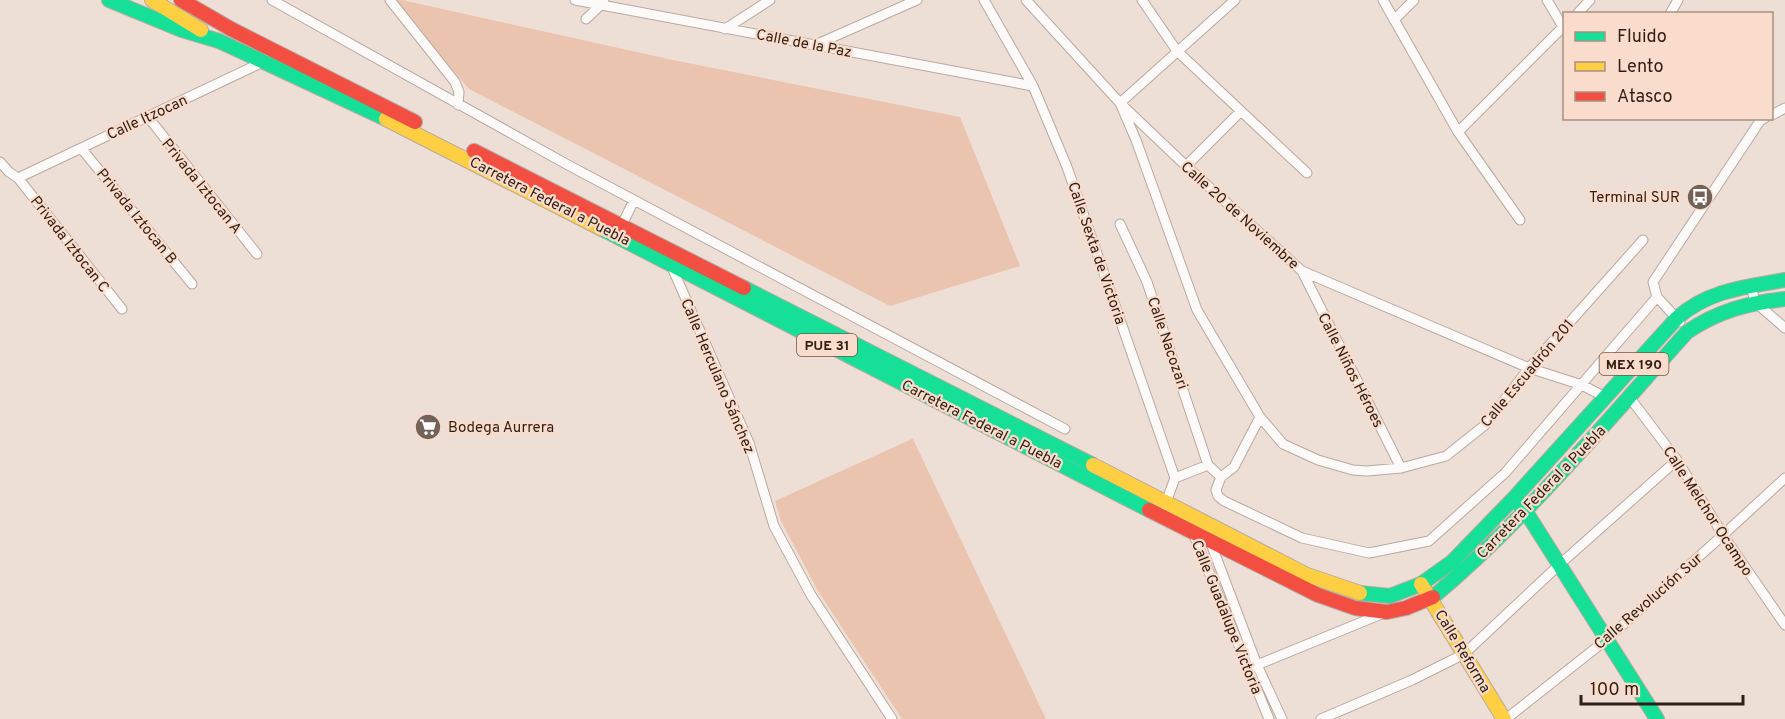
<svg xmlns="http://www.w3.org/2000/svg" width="1785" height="719" viewBox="0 0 1785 719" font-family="Overpass,sans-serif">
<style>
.green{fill:#eac4ae}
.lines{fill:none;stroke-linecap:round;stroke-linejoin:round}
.street-casing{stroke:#b8a9a0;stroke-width:11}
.fast-casing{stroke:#b8a9a0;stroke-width:16}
.slow-casing{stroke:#b8a9a0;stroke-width:16}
.jam-casing{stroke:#b8a9a0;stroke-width:16}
.street{stroke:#fcfaf9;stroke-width:9}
.fast{stroke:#16e098;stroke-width:14}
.slow{stroke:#ffcf43;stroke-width:14}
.jam{stroke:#f24e42;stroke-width:14}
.labels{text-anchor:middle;stroke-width:4.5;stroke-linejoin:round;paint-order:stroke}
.shield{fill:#f9dccb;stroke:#6c584b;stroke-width:1.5}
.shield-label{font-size:14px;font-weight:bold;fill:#301f14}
.street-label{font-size:15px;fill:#301f14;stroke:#f9dccb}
.poi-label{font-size:15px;fill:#301f14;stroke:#f9dccb;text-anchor:end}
</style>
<rect width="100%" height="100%" fill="#eedfd6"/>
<!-- green -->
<path class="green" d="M392 0H402L673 60 960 117 1020 266 890 306 469 89Z
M912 439H913L1046 719H902L818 591 781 521 775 501Z"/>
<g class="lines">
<!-- street casing -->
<g class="street-casing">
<path id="street" d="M272 0 568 165 1065 429
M390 0 455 82 459 92 458 105
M575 0 1033 86
M984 0 1033 86 1067 167 1175 478 1165 505
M1026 0 1120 103 1186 166 1302 271 1529 368 1582 385 1605 397
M1142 0 1177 51 1307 173
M1235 0 1120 103 1136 140 1197 310 1260 417 1283 444 1318 460 1353 470 1367 471 1401 468 1446 456 1485 425 1529 368 1643 240
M1383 0 1458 132 1520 220
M1547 0 1563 27
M1577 14 1590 0
M1670 14 1678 0
M586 19 604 2
M1394 20 1414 0
M725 29 770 0
M815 45 917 0
M1772 115 1785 108
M148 117 257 254
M1458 132 1564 26
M81 148 192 284
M0 162 9 172 18 178 122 309
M1186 166 1240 112
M18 178 263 62 264 59
M1120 224 1147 282 1208 465
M622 225 634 200
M671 265 749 443 774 526 811 595 892 719
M1302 271 1401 468
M1751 286 1755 302 1785 328
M1657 297 1680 322
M1630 398 1677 460 1723 535 1785 625
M1221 477 1216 490 1218 496 1224 501 1302 538 1369 553 1429 541 1505 473 1657 297 1653 282 1760 121 1765 118
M1175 478 1208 465 1221 477 1234 467 1260 417
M1193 533 1269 719
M1210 541 1257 665 1282 719
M1252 667 1384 613
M1321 719 1412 680 1464 654 1559 565 1677 460
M1506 719 1606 640 1723 535 1785 478"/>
</g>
<!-- fast casing -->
<g class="fast-casing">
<path id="fast" d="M109 0 182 30 219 41 386 119
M602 229 1149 510
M744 288 1093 465
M1514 498 1526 512 1657 719
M1360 593 1390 596 1421 584 1452 562 1514 498 1677 318C1709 290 1745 287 1785 280
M1433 597C1527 518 1605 423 1687 332 1718 311 1748 303 1785 299"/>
</g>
<!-- slow casing -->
<g class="slow-casing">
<path id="slow" d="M152 0 201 30
M386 119 602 229
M1093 465 1307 575 1360 593
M1421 584 1504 719"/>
</g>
<!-- jam casing -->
<g class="jam-casing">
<path id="jam" d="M181 0 231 29 415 122
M474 151 744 288
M1149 510 1318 595 1355 608 1387 612 1406 608 1433 597"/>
</g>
<!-- street -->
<use href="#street" class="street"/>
<!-- fast -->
<use href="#fast" class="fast"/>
<!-- slow -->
<use href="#slow" class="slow"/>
<!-- jam -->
<use href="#jam" class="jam"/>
</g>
<!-- icons -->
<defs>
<g id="bus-disc" transform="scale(1.35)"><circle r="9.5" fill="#726258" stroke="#f9dccb"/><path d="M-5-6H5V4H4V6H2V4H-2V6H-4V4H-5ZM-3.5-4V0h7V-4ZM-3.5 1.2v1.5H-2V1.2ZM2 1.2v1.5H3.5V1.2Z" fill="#fff"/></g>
<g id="supermarket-disc" transform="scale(1.35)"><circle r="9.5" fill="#726258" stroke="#f9dccb"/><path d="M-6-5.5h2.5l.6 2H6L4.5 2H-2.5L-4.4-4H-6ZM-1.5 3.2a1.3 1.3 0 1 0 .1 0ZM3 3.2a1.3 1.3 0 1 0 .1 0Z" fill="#fff"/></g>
</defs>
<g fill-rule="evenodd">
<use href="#bus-disc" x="1700" y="197"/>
<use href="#supermarket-disc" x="428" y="427"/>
</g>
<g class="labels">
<!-- shield labels -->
<g class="shield">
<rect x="797" y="334" width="60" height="22" rx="4.5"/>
<rect x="1599.5" y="353" width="69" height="22" rx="4.5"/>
</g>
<g class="shield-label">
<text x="827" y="350">PUE 31</text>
<text x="1634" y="369">MEX 190</text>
</g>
<!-- street labels -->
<g class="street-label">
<text transform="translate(804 43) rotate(11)" y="5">Calle de la Paz</text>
<text transform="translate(147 117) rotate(-25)" y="5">Calle Itzocan</text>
<text transform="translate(202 186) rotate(51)" y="5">Privada Iztocan A</text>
<text transform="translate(550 201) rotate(27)" y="5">Carretera Federal a Puebla</text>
<text transform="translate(1240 215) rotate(42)" y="5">Calle 20 de Noviembre</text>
<text transform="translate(137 216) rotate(51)" y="5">Privada Iztocan B</text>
<text transform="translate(70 244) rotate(52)" y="5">Privada Iztocan C</text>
<text transform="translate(1097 253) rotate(71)" y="5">Calle Sexta de Victoria</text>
<text transform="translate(1168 343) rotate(71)" y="5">Calle Nacozari</text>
<text transform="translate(1351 370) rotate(63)" y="5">Calle Niños Héroes</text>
<text transform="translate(1527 373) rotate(-50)" y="5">Calle Escuadrón 201</text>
<text transform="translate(718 376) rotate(67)" y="5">Calle Herculano Sánchez</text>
<text transform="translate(982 424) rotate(27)" y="5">Carretera Federal a Puebla</text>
<text transform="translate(1541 492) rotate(-46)" y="5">Carretera Federal a Puebla</text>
<text transform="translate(1708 511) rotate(57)" y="5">Calle Melchor Ocampo</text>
<text transform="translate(1648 601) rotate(-41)" y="5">Calle Revolución Sur</text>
<text transform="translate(1227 617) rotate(68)" y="5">Calle Guadalupe Victoria</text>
<text transform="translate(1463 651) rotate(59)" y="5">Calle Reforma</text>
</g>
<!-- poi labels -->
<g class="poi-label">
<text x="1680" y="202">Terminal SUR</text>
<text x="448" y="432" text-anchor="start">Bodega Aurrera</text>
</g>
</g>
<!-- legend -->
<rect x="1563" y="12" width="210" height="108" fill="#f9dccb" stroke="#a99082" stroke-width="1.5"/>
<rect x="1575" y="32" width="30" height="9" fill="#16e098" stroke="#a99082" stroke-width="1.5"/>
<text x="1617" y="42" font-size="18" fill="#301f14">Fluido</text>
<rect x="1575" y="62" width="30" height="9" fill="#ffcf43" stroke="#a99082" stroke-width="1.5"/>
<text x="1617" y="72" font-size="18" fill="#301f14">Lento</text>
<rect x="1575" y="92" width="30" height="9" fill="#f24e42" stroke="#a99082" stroke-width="1.5"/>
<text x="1617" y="102" font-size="18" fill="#301f14">Atasco</text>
<!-- scale -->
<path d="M1581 695v9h162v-9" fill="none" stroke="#301f14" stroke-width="3"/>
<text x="1590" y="695" font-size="18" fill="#301f14" stroke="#f9dccb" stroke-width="4.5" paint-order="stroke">100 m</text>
</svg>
